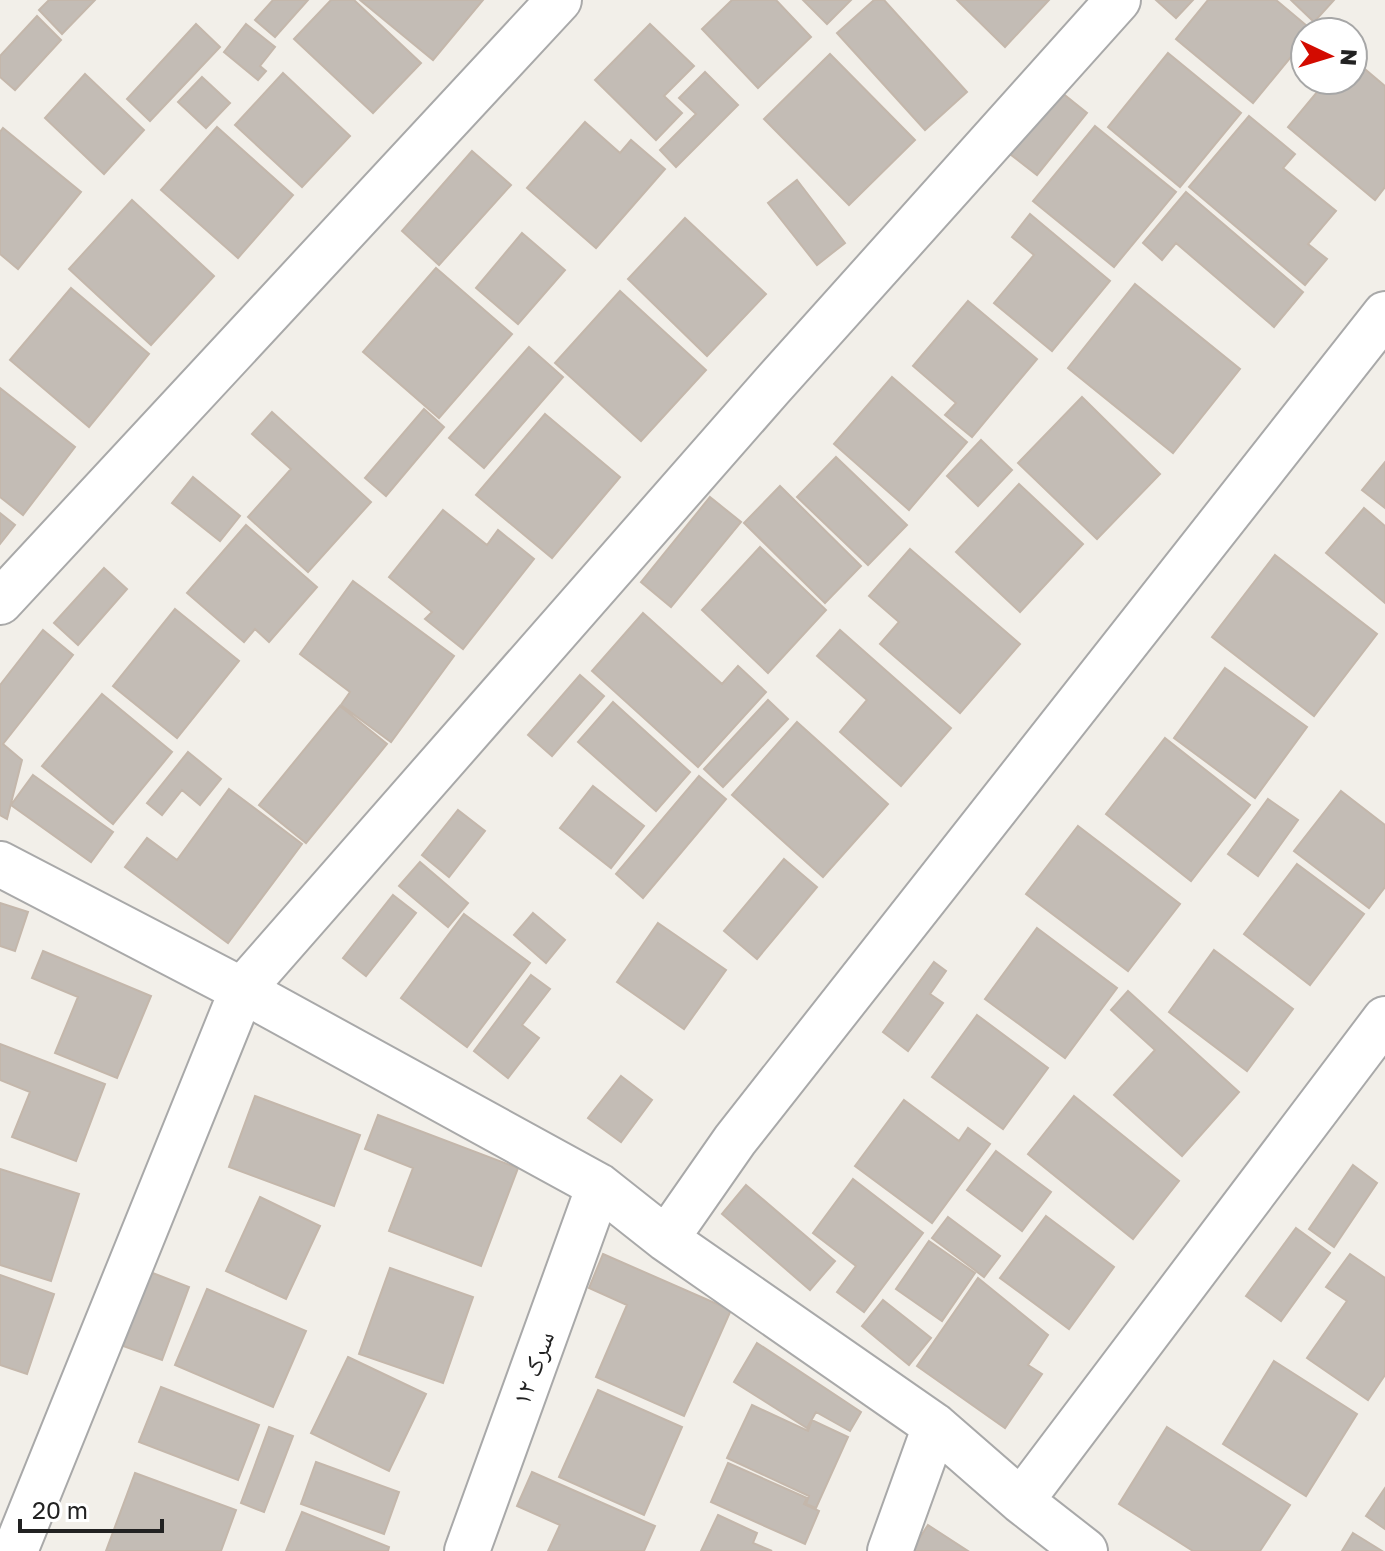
<svg xmlns="http://www.w3.org/2000/svg" width="1385" height="1551" viewBox="0 0 1385 1551" font-family="'Golos Text','Noto Naskh Arabic',sans-serif">
<style>
.building{fill:#c3bcb5;stroke:#c4b7ab;stroke-width:2}
.lines{fill:none;stroke-linecap:round;stroke-linejoin:round}
.minor-casing{stroke:#a9a9a9;stroke-width:48}
.minor{stroke:#fff;stroke-width:44}
.labels{text-anchor:middle;stroke-width:8;stroke-linejoin:round;paint-order:stroke}
.street-label{font-size:26px;fill:#222;stroke:#fff}
</style>
<rect width="100%" height="100%" fill="#f2efe9"/>
<!-- building -->
<path class="building" d="M49 0H95L62 34 39 10Z
M273 0H308L275 37 255 20Z
M331 0H354L421 63 373 113 294 39Z
M360 0H483L433 60Z
M732 0H776L811 37 758 88 702 29Z
M803 0H851L827 24Z
M874 0H884L967 92 925 130 837 33Z
M957 0H1049L1005 47Z
M1156 0H1193L1176 18Z
M1208 0H1276L1313 31 1305 32V40L1253 103 1176 39Z
M1291 0H1334L1314 22Z
M37 16 61 40 15 90 0 77V56Z
M196 24 220 47 150 121 127 99Z
M246 24 275 47 260 66 266 71 258 80 224 52Z
M650 24 694 66 664 96 682 113 656 140 595 80Z
M1168 53 1241 113 1180 187 1108 127Z
M830 54 915 140 849 205 764 119Z
M1353 59 1385 86V187L1375 200 1288 127 1327 80H1353Z
M705 72 738 105 676 167 660 150 696 114 679 98Z
M283 73 350 136 302 187 235 125Z
M85 74 144 130 104 174 45 118Z
M202 77 230 103 206 128 178 102Z
M1056 88 1087 113 1037 175 1006 151Z
M1249 116 1295 154 1283 168 1336 211 1308 244 1327 259 1305 285 1189 187Z
M585 122 620 153 631 140 665 169 596 248 527 188Z
M1095 126 1176 192 1114 267 1033 201Z
M217 127 293 195 238 258 161 190Z
M3 128 81 192 18 269 0 254V132Z
M472 151 511 185 439 265 402 231Z
M797 180 845 243 817 265 768 203Z
M1186 192 1303 292 1274 327 1176 243 1162 260 1143 243Z
M132 200 214 276 151 345 69 269Z
M1030 214 1110 281 1052 351 994 303 1034 255 1012 237Z
M685 218 766 294 707 356 628 279Z
M522 233 565 270 518 324 476 288Z
M436 268 512 334 439 418 363 352Z
M1135 284 1240 369 1173 453 1068 368Z
M71 288 149 354 89 427 10 360Z
M620 291 706 370 641 441 555 363Z
M968 301 1037 359 972 437 945 415 956 403 913 366Z
M529 347 563 377 484 468 449 438Z
M892 377 967 442 909 510 834 444Z
M0 388 75 447 23 515 0 497Z
M1082 397 1160 474 1097 539 1018 463Z
M424 409 444 427 386 496 365 478Z
M272 412 371 502 308 572 248 517 291 469 252 434Z
M545 414 620 477 552 558 476 495Z
M981 440 1012 470 978 506 947 476Z
M836 457 907 525 868 565 797 497Z
M1385 462V508L1362 490Z
M193 477 240 516 220 541 172 503Z
M1019 484 1083 544 1020 612 956 552Z
M780 486 861 566 825 603 744 523Z
M710 497 741 522 671 607 641 582Z
M1364 508 1385 526V603L1326 553Z
M443 510 487 545 498 530 534 559 463 649 425 619 432 612 389 577Z
M0 513 15 525 0 544Z
M246 525 317 587 269 642 255 629 244 642 187 593Z
M760 547 826 610 768 673 702 610Z
M910 549 1020 644 960 713 880 644 899 622 869 596Z
M1275 555 1377 634 1314 716 1212 637Z
M104 568 127 589 78 645 54 623Z
M353 581 454 656 391 742 341 705 350 692 300 654Z
M175 609 239 661 177 738 113 686Z
M643 613 722 684 738 666 766 692 698 767 592 671Z
M43 630 73 655 3 744 22 760 7 819 0 815V685Z
M840 630 951 728 901 786 840 732 867 700 817 656Z
M1225 668 1307 727 1255 798 1174 738Z
M580 675 604 696 552 756 528 735Z
M102 694 172 752 113 824 42 766Z
M768 700 788 719 723 787 704 769Z
M613 702 690 772 656 811 578 742Z
M340 706 387 744 306 843 259 805Z
M797 722 888 804 823 877 732 795Z
M1165 738 1250 805 1191 881 1106 814Z
M188 752 221 779 200 805 182 790 162 815 147 803Z
M33 775 113 832 91 862 11 805Z
M699 776 726 799 643 898 616 874Z
M593 786 644 826 611 868 560 828Z
M229 789 302 844 228 943 125 867 147 838 177 860Z
M1341 791 1385 825V887L1369 908 1294 851Z
M1268 799 1298 820 1258 876 1228 854Z
M458 810 485 831 449 877 422 855Z
M1078 826 1180 904 1128 971 1026 894Z
M784 859 817 887 757 959 724 931Z
M420 862 468 903 448 927 399 886Z
M1297 864 1364 914 1310 985 1244 934Z
M393 895 416 913 366 976 343 958Z
M0 903 28 912 15 951 0 946Z
M533 913 565 940 546 963 514 935Z
M464 914 530 963 467 1047 401 998Z
M658 923 726 970 684 1029 617 982Z
M1037 928 1117 988 1065 1058 985 999Z
M1214 950 1293 1009 1247 1071 1169 1012Z
M43 951 151 996 117 1078 55 1053 78 997 32 978Z
M934 962 946 971 930 994 943 1003 908 1051 883 1032Z
M531 975 550 989 522 1025 539 1038 508 1078 474 1051Z
M1128 991 1239 1092 1182 1156 1114 1095 1155 1050 1111 1010Z
M977 1015 1048 1068 1003 1129 932 1077Z
M0 1044 105 1084 76 1161 12 1137 30 1092 0 1080Z
M621 1076 652 1100 621 1142 588 1118Z
M255 1096 360 1135 334 1206 229 1167Z
M1074 1096 1179 1181 1133 1239 1028 1154Z
M904 1100 959 1141 968 1128 990 1144 932 1223 855 1166Z
M378 1115 518 1168 481 1266 389 1231 413 1168 365 1149Z
M996 1151 1051 1192 1022 1231 967 1190Z
M1353 1165 1377 1183 1334 1247 1309 1229Z
M0 1169 79 1194 51 1281 0 1265Z
M853 1179 923 1233 864 1312 837 1292 856 1266 813 1233Z
M746 1185 835 1261 810 1290 722 1214Z
M260 1197 320 1226 286 1299 226 1271Z
M1046 1216 1114 1267 1069 1329 1000 1278Z
M948 1217 1000 1256 984 1277 932 1238Z
M1296 1228 1330 1253 1281 1321 1246 1296Z
M929 1241 975 1273 942 1321 896 1289Z
M603 1254 731 1310 684 1416 596 1377 627 1305 589 1288Z
M1350 1254 1385 1278V1375L1368 1400 1307 1358 1347 1301 1326 1287Z
M390 1268 473 1297 443 1383 359 1354Z
M150 1272 189 1287 162 1360 123 1346Z
M0 1275 54 1294 27 1374 0 1365Z
M978 1278 1048 1335 1028 1365 1042 1374 1005 1428 917 1366Z
M207 1289 306 1331 273 1407 175 1365Z
M883 1300 931 1338 909 1365 862 1326Z
M757 1343 861 1412 850 1431 816 1412 807 1428 734 1382Z
M348 1357 426 1394 389 1471 311 1433Z
M1274 1361 1357 1414 1306 1496 1223 1444Z
M161 1387 259 1425 238 1480 139 1442Z
M598 1390 682 1427 644 1515 559 1477Z
M752 1405 808 1431 812 1420 848 1437 816 1508 806 1504 809 1496 727 1458Z
M269 1427 293 1436 264 1512 241 1503Z
M1167 1427 1290 1505 1260 1551H1193L1119 1504Z
M316 1462 399 1492 384 1534 301 1504Z
M728 1463 807 1498 804 1504 819 1511 805 1544 711 1502Z
M532 1472 655 1526 644 1551H548L560 1525 517 1506Z
M135 1473 236 1510 221 1551H106Z
M1385 1488V1529L1366 1516Z
M302 1512 389 1547 388 1551H286Z
M718 1515 757 1533 753 1543 772 1551H701Z
M928 1525 968 1551H911Z
M1353 1533 1382 1551H1342Z"/>
<g class="lines">
<!-- minor casing -->
<g class="minor-casing">
<path id="minor" d="M0 602 559 0
M0 864 242 990 599 1186 666 1239 935 1426 1021 1501 1085 1551
M666 1239 735 1140 1385 314
M1021 1501 1385 1019
M15 1551 242 990 771 387 1118 0
M467 1551 599 1186
M890 1551 935 1426"/>
</g>
<!-- minor -->
<use href="#minor" class="minor"/>
</g>
<g class="labels">
<!-- street labels -->
<g class="street-label">
<text transform="translate(533 1368) rotate(-70)" y="9">سرک ۱۲</text>
</g>
</g>
<!-- north arrow -->
<g transform="translate(1329 56) rotate(94)"><circle r="38" fill="#ffffff" stroke="#a7a7a7" stroke-width="2"/>
<path d="M0-6L14 30L0 20L-14 30Z" fill="#d30b00"/>
<text y="-12" font-size="22" font-weight="bold" text-anchor="middle" fill="#222222">N</text>
</g>
<!-- scale -->
<path d="M20 1519v12h142v-12" fill="none" stroke="#222222" stroke-width="4"/>
<text x="32" y="1519" font-size="24" fill="#222222" stroke="#ffffff" stroke-width="6" paint-order="stroke">20 m</text>
</svg>
